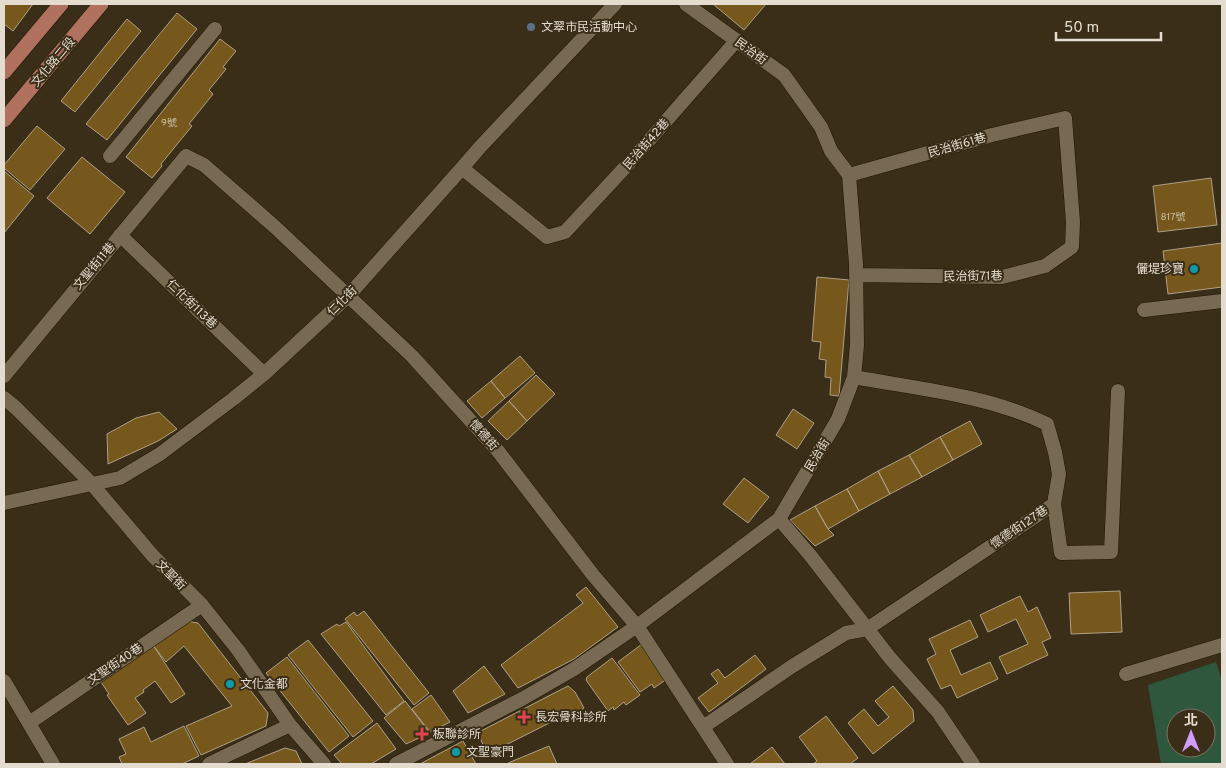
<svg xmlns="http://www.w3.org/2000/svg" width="1226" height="768" viewBox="0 0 1226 768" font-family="Overpass,'Noto Sans TC',sans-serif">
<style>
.green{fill:#2e573e;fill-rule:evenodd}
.building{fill:#76581d;stroke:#aea087}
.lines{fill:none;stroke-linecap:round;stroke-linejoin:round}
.minor-casing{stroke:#211602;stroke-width:15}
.primary-casing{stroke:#211602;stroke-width:16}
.minor{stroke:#776952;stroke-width:14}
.primary{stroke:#b0725f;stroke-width:15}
.service-dot{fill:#5c6f8a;stroke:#3a2e18;stroke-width:2}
.culture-dot{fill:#0f9aa8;stroke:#3a2e18;stroke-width:2}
.health-dot{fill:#e0444e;stroke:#3a2e18;stroke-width:2}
.labels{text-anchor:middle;stroke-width:4;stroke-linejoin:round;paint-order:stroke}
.number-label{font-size:10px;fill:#c8bba2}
.poi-label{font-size:12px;fill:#e4dccf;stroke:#3a2e18;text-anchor:start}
.street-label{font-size:12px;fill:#e4dccf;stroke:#3a2e18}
</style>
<rect width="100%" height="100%" fill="#3a2e18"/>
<!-- green -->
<path class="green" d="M1216 662 1222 681V764H1161L1148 685ZM1176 718H1206V748H1176Z"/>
<!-- building -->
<path class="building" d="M4 4H33L13 31 4 24Z
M713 4H766L744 30Z
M177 13 197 29 107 140 86 124Z
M127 19 141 31 75 112 61 101Z
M220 39 236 51 223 67 226 69 209 90 213 94 189 124 192 126 161 164 162 166 152 178 126 157Z
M37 126 65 149 30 190 4 168V165Z
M82 157 125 192 90 234 47 198Z
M4 171 34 196 4 233Z
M1211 178 1217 225 1158 232 1153 186Z
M1222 243V287L1168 294 1163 251Z
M817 277 849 280 839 396 830 395 831 378 825 377 826 360 819 359 821 342 812 341Z
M520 356 535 373 505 398 491 381Z
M536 375 555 394 527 421 509 401Z
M491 381 505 398 482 418 467 401Z
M509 401 527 421 507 440 488 421Z
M793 409 814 423 797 449 776 435Z
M159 412 177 429 158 441 108 464 107 434 136 418Z
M970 421 982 444 953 460 940 437Z
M940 437 953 460 922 477 909 455Z
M909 455 922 477 890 494 878 471Z
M878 471 890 494 859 511 847 489Z
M744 478 769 497 748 523 723 504Z
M847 489 859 511 828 529 815 506Z
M815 506 828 529 834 535 815 546 790 520Z
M586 587 618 627 574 659 518 688 501 665 583 603 576 595Z
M1120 591 1122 632 1071 634 1069 593Z
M1020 596 1028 612 1037 607 1051 638 1042 642 1048 655 1007 674 999 657 1028 644 1016 619 988 632 980 615Z
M364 611 429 693 414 705 345 619 354 612 357 616Z
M970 620 978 637 950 650 961 675 990 662 998 679 957 698 951 685 941 689 927 659 936 654 929 639Z
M186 621 198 623 268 713 266 726 201 755 186 726 232 706 184 646 166 662 153 645Z
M346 622 404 701 386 715 321 634 337 624 339 626Z
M308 640 373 721 353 737 288 655Z
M642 644 667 679 654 688 652 684 640 692 618 662Z
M153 645 185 694 171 703 155 681 143 690 144 692 135 698 146 713 128 725 107 695 109 694 101 682Z
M755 655 766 669 709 712 698 698 718 683 711 674 718 669 725 678Z
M287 657 349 736 329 752 266 673Z
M612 658 640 695 626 705 624 702 614 710 613 707 608 711 586 680 587 677Z
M484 666 505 694 468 713 453 691Z
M568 686 575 692 584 708 576 713 575 710 488 754 477 733Z
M893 686 913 710 914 721 873 754 848 723 864 709 878 726 889 717 875 701Z
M431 695 450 722 430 732 412 709Z
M405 701 430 733 406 744 384 718Z
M826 716 858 758 850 764H813L817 761 799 737Z
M377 723 396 749 371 764H342L334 755Z
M184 726 199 756 182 764H122L119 757 126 754 119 739 144 727 151 742Z
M463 741 476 764H420Z
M549 746 557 764H508V763Z
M772 747 785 764H750Z
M285 748 296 751 302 764H245Z"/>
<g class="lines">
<!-- minor casing -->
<g class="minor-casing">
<path id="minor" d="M110 156 215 29
M462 168 547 237 565 232 630 162 737 40
M849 175 992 135 1065 118 1073 222 1072 247 1045 266 1002 277 856 275
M120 235 264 374
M1144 310 1222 301
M4 376 186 156 204 165 275 227 412 356 498 451 593 575 637 626 727 764
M854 377C919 389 987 395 1047 424L1055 452 1059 474 1054 504
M4 398 16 408 91 483 153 556 202 605 238 650 290 725 324 764
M4 503 120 478 160 454 233 399 264 374 348 296 462 168 481 146 615 4
M779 519 810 555 890 658 938 712 973 764
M1126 674 1222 645
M4 681 53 764
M29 723 202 605
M703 727 791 667 846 633 867 629 1054 504 1061 553 1111 552 1118 391
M209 764 290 725
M396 764 522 699 574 669 637 626 779 519 838 419 854 377 857 345 856 264 849 175 831 151 821 127 784 75 686 4"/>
</g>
<!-- primary casing -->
<g class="primary-casing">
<path id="primary" d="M4 72 61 4
M4 120 101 4"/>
</g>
<!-- minor -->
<use href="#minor" class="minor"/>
<!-- primary -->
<use href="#primary" class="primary"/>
</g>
<!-- markers -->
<circle class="service-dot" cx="531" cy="27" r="5"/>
<g class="culture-dot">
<circle cx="1194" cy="269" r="5"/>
<circle cx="230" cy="684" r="5"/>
<circle cx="456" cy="752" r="5"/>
</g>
<g class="health-dot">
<path d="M521.5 709.5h5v5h5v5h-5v5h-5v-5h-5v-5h5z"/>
<path d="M419.5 726.5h5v5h5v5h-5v5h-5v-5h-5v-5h5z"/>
</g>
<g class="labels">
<!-- number labels -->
<g class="number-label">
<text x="169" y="126">9號</text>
<text x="1173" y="220">817號</text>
</g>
<!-- poi labels -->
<g class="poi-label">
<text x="541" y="31">文翠市民活動中心</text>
<text x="1184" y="273" text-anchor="end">儷堤珍寶</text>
<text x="240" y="688">文化金都</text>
<text x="535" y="721">長宏骨科診所</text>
<text x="433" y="738">板聯診所</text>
<text x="466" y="756">文聖豪門</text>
</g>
<!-- street labels -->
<g class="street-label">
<text transform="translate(751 51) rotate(36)" y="4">民治街</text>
<text transform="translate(53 62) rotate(-50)" y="4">文化路二段</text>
<text transform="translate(646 144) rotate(-49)" y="4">民治街42巷</text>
<text transform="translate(957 145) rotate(-16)" y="4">民治街61巷</text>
<text transform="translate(94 266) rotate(-50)" y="4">文聖街11巷</text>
<text transform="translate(973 276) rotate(-1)" y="4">民治街71巷</text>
<text transform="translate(342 301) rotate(-45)" y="4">仁化街</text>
<text transform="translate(192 304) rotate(44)" y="4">仁化街113巷</text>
<text transform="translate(484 435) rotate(48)" y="4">懷德街</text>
<text transform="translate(817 455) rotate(-59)" y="4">民治街</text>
<text transform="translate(1019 527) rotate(-34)" y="4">懷德街127巷</text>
<text transform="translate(171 575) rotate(45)" y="4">文聖街</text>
<text transform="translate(115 664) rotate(-34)" y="4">文聖街40巷</text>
</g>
</g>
<!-- border -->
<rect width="1226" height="768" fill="none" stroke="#e4dccf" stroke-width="10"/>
<!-- north arrow -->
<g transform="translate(1191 733)"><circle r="24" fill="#3a2e18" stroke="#7e7461"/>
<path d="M0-4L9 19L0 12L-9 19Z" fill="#d29cfd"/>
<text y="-8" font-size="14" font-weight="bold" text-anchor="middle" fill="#e4dccf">北</text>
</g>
<!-- scale -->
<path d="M1056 32v8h105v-8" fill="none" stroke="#e4dccf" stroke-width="2.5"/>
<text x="1064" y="32" font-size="15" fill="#e4dccf" stroke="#3a2e18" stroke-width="4" paint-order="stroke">50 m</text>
</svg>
